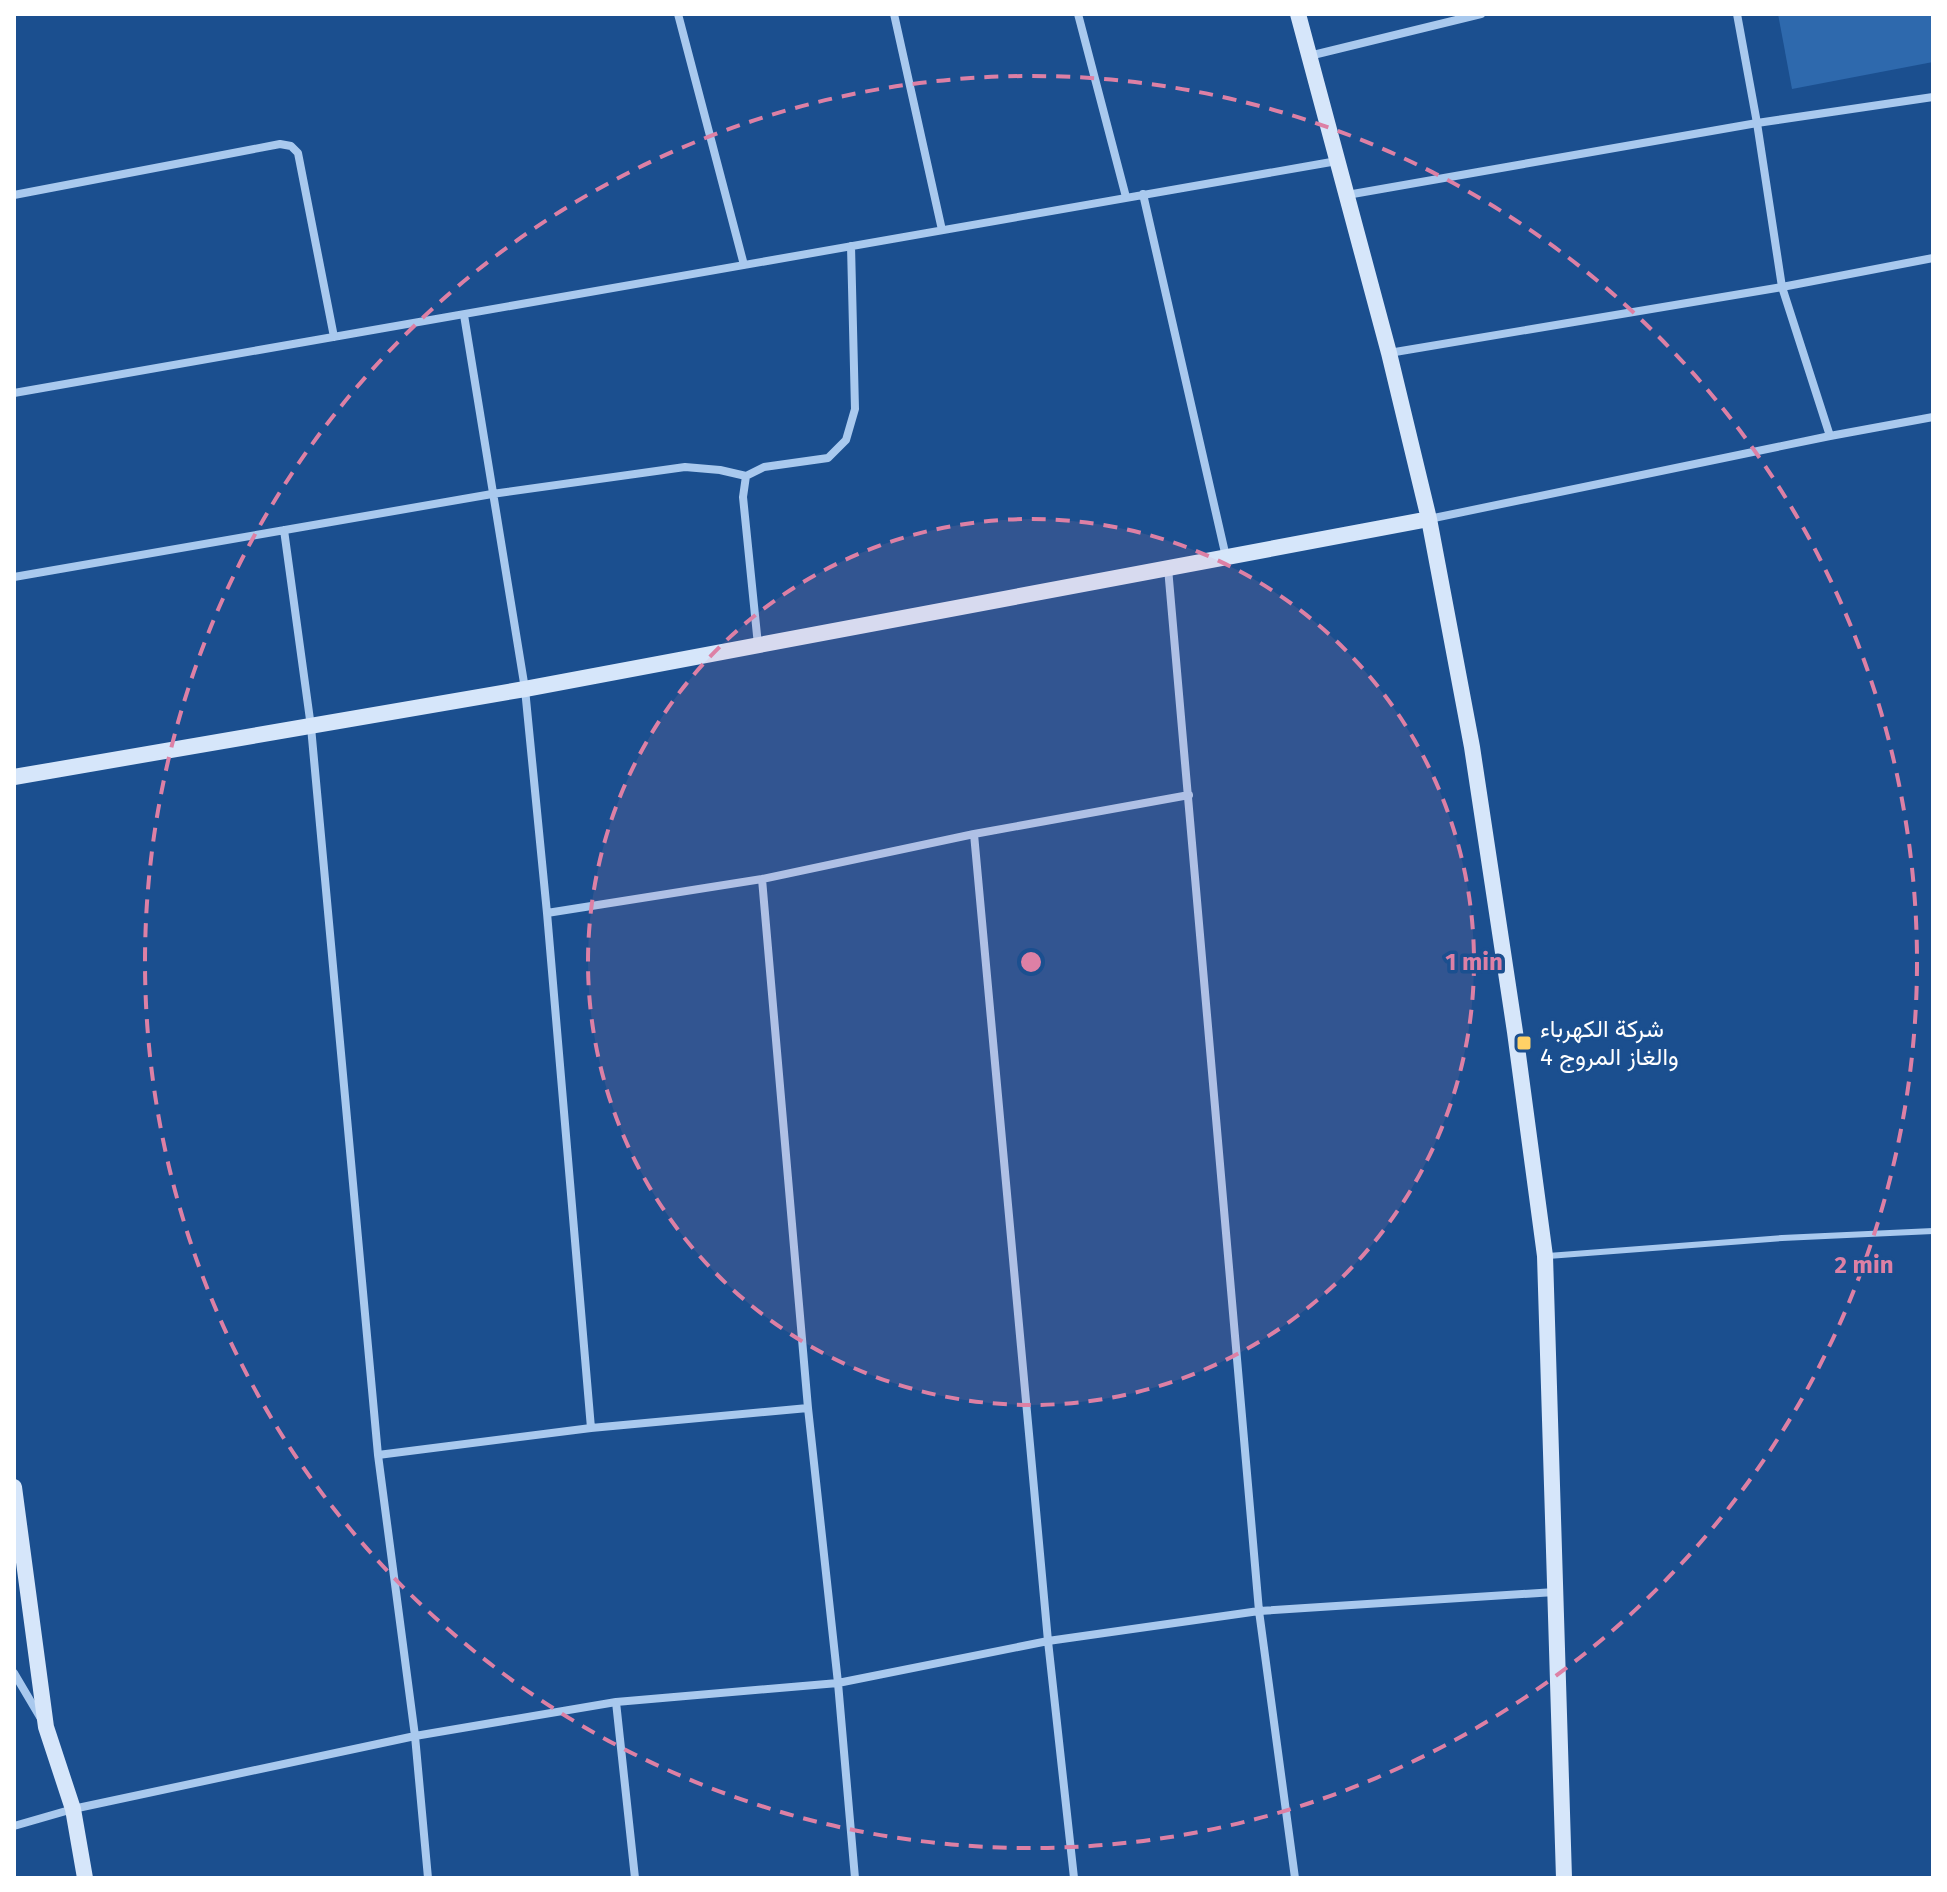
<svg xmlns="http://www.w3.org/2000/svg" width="1947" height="1892" viewBox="0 0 1947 1892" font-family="'Fira Sans',Vazirmatn,sans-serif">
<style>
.green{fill:#2e69ad}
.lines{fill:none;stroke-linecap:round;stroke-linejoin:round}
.lane{stroke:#a9c9ee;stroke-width:6}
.street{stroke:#a9c9ee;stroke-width:8}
.secondary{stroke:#d6e6fa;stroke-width:16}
.ring{fill:none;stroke:#dd80a5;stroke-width:4;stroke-dasharray:14 10}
.poi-dot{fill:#ffd166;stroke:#1b4f8f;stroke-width:3}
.labels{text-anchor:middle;stroke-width:7;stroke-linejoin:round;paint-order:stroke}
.poi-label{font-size:24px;fill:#fff;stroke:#1b4f8f;text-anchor:start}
.centre{fill:#dd80a5;stroke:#1b4f8f;stroke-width:4}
.ring-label{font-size:24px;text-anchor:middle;font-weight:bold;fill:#dd80a5;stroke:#1b4f8f;stroke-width:7;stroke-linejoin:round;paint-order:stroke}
</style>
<rect width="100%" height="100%" fill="#1b4f8f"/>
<!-- green -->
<path class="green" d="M1778 14H1933V62L1792 89Z"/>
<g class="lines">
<!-- lane -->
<path class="lane" d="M1548 1256 1782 1238 1933 1231"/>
<!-- street -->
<path class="street" d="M678 14 744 265
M894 14 942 230
M1078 14 1126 197
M1737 14 1757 123 1782 287 1830 436
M1309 56 1481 14
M1143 194 1226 557
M14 195 280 144 291 146 298 153 334 337
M1347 195 1757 123 1933 97
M464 315 525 689 547 913 591 1428
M1389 353 1782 287 1933 258
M14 393 1337 161
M1429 519 1830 436 1933 417
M284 530 311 727 378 1455 415 1736 428 1878
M1168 568 1259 1611 1295 1878
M14 577 492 494 685 467 720 470 746 476
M758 645 743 497 746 476 764 467 828 458 846 440 855 409 851 246
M974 834 1048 1641 1074 1878
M762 879 808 1408 838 1683 855 1878
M547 913 762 879 974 834 1189 795
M378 1455 591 1428 808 1408
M14 1673 40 1717
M616 1702 635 1878
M14 1826 73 1809 415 1736 616 1702 838 1683 1048 1641 1259 1611 1555 1592"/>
<!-- secondary -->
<path class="secondary" d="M1298 14 1389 353 1429 519 1472 747 1515 1032 1545 1256 1564 1878
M14 777 525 689 1429 519
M14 1487 46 1727 73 1809 85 1878"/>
</g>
<!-- distance rings -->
<circle cx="1031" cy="962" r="443" fill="#dd80a5" fill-opacity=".12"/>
<g class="ring">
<circle cx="1031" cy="962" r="443"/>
<circle cx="1031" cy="962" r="886"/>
</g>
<!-- markers -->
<rect class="poi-dot" x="1516" y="1035" width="16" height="16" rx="4"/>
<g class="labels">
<!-- poi labels -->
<g class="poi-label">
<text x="1540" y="1037">شركة الكهرباء<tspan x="1540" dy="28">والغاز المروج 4</tspan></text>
</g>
</g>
<circle cx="1031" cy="962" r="12" class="centre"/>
<g class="ring-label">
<text x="1474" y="970">1 min</text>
<text x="1864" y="1273">2 min</text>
</g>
<!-- border -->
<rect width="1947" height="1892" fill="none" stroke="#ffffff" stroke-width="32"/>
</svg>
